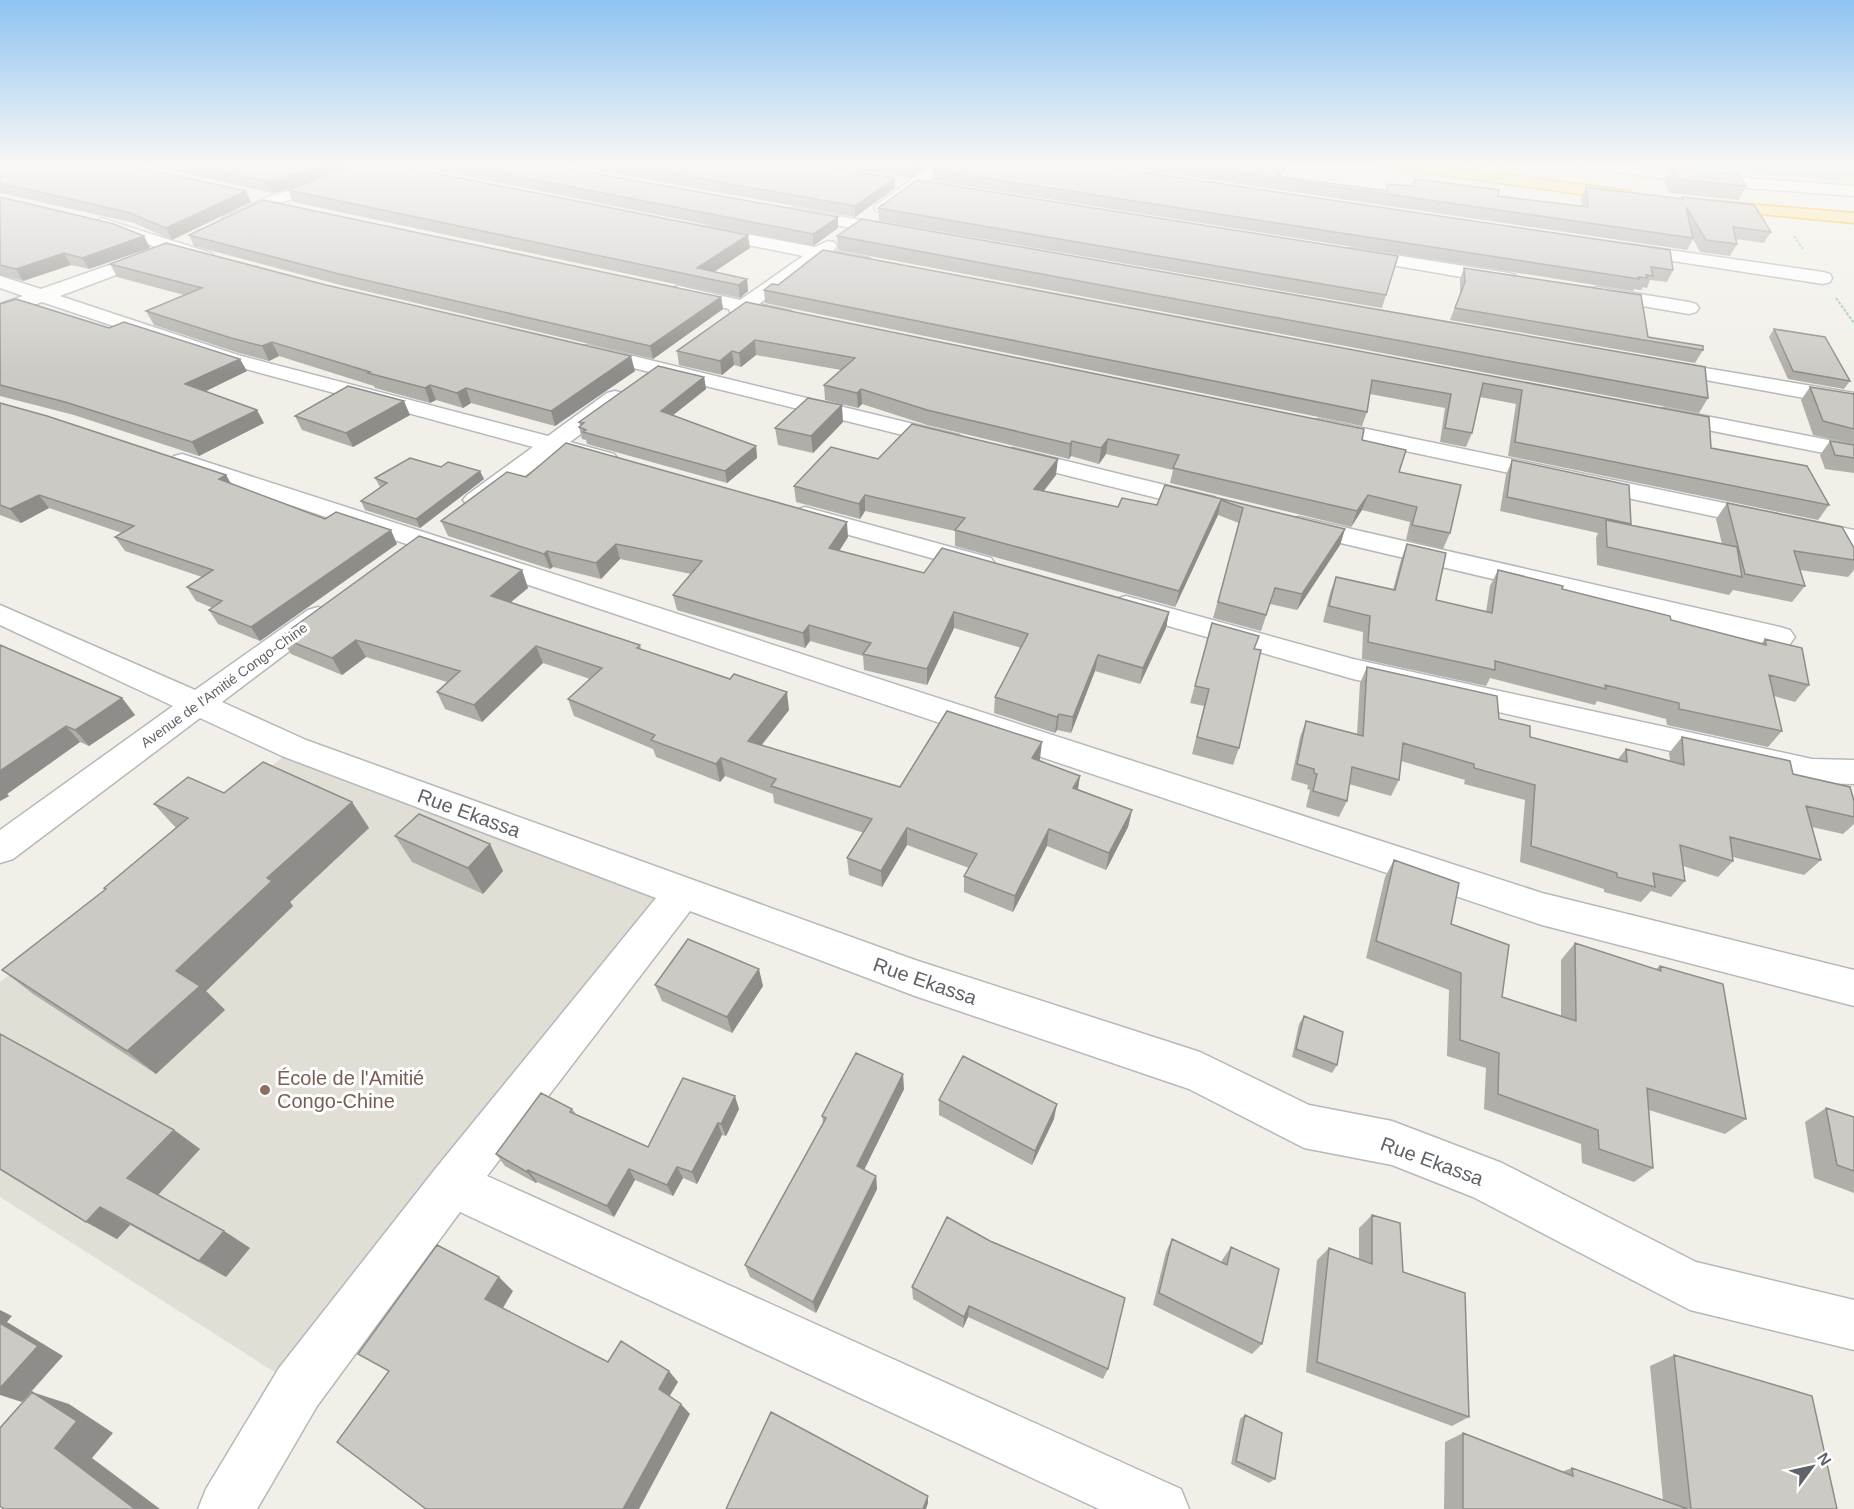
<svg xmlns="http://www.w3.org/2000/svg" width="1854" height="1509" viewBox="0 0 1854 1509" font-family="Helvetica,sans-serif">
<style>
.education{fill:#e1ded6}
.green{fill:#c5e8c5}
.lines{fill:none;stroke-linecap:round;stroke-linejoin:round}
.minor-casing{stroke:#b5b8bc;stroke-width:3}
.highway-casing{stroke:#f9ab00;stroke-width:3}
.path{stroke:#9cc7a9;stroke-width:2;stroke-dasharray:3 1.5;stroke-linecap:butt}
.minor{fill:#fff;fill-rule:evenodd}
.highway{fill:#fde293;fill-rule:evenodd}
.wall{fill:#afaea9}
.shaded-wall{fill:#8f8d8a}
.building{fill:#cccac5;stroke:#8f8d8a;stroke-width:1.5}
.education-dot{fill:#8d6e63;stroke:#fff;stroke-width:2}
.labels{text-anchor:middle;stroke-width:6;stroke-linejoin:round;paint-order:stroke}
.far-street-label{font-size:14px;fill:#5f6368;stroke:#fff}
.near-street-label{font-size:20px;fill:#5f6368;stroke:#fff}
.near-education-label{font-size:20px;fill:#785e54;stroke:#fff;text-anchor:start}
</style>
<rect width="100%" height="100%" fill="#f1efe8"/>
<!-- education -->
<path class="education" d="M294 748 684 891 298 1387 0 1197V982Z"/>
<!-- green -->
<path class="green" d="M1652 163H1854V182L1660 168Z"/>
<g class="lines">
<!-- minor casing -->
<g class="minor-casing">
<path id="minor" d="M363 163H383L381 166 320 191 279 203 236 225 230 226 222 221 224 217 267 197 308 185Z
M935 163H952L888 211H876L874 208 876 205Z
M1487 163H1504L1482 179H1472L1469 176Z
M1572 163H1614L1720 176 1854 186V196L1720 186 1579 167Z
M794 208 900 227 906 228 908 232 906 236 900 237 788 216 786 213 788 210Z
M101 218 211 253 214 257 211 261H199L95 227 93 223Z
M704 226 815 247 828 241 834 242 837 246 833 251 869 258 872 262 869 266 863 267 821 259 759 304 791 311 794 315 791 319C778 322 764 315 751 314 744 313 739 316 731 314L729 309 672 296 670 292 672 288 679 286 740 300 803 256 698 235 696 231 698 227Z
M1627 244 1823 272 1830 274 1832 278 1830 282 1823 284 1621 253 1618 249 1621 245Z
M1351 248 1508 273 1515 275 1517 279 1515 283 1508 285 1345 257 1342 253 1345 249Z
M155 249 161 250 164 254 161 258 60 296 238 355 548 436 607 393 615 391 623 393 626 398 623 403 570 442 614 454 618 459 614 464 606 466 556 453 485 505 476 508 467 505 463 500 467 495 533 447 224 363 42 302 0 317V304L23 296 0 288V276L41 289Z
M1597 287 1689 302 1696 304 1699 308 1696 312 1689 314 1590 297 1588 293 1590 289Z
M588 345 959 435 963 440 959 445 951 447 581 355 578 351 581 347Z
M1663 361 1854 393V407L1656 371 1652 367 1656 363Z
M1665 408 1854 445V459L1657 420 1654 415 1657 410Z
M1319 419 1854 530V546L1311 431 1308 426 1311 421Z
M1013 448 1214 497 1218 502 1214 507 1205 510 1005 460 1001 455 1005 450Z
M182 454 1542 893 1854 970V1006L1542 925 174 466 170 461 174 456Z
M805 507 991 558 995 564 991 570 981 572 796 520 792 515 796 510Z
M1299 517 1780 627 1790 630 1795 637 1790 644 1780 647 1290 531 1286 525 1290 519Z
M1126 596 1353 659 1812 759 1854 760V784L1812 783 1353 679 1116 611 1112 605 1116 599Z
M0 605 195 690 308 610 318 607 328 610 332 616 328 622 222 702 306 740 915 960 1200 1052 1309 1105 1392 1121 1502 1163 1696 1262 1854 1300V1350L1690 1310 1473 1197 1392 1165 1304 1148 1189 1089 915 996 690 911 487 1176 1181 1489 1189 1509H1099L460 1212 317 1406 257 1509H198L206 1489 279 1368 436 1168 656 898 282 756 200 718 13 859 0 863V830L173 706 0 625Z"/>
</g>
<!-- highway casing -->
<g class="highway-casing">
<path id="highway" d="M1378 163H1418L1630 191 1638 196 1630 201 1385 167Z
M1714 201 1854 213V223L1708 209 1706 206 1708 203Z"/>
</g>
<!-- path -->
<path class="path" d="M1794 236 1803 249
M1836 298 1854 323"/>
<!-- minor -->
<use href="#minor" class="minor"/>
<!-- highway -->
<use href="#highway" class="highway"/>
</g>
<!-- wall -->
<path class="wall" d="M0 163 246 191 251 202 172 240 134 223 0 193Z
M139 163H354L307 183 273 193Z
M400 163H538L838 228 813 246Z
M556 163H803L895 188 855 217Z
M820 163H931L911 178Z
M1097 163H1290L1280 176 1386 191 1388 184 1582 206 1581 198 1586 187 1681 199 1682 197 1771 232 1764 243 1736 239 1737 244 1730 256 1700 252 1693 239 1687 250Z
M1670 167 1746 186 1739 200 1669 193 1664 181Z
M933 170 1673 270 1667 282 1650 280 1647 288 1643 287 1641 290 1634 289 1633 291 933 181Z
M288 190 750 248 713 272 747 279 748 291 740 298 293 202Z
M0 197 144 236 150 248 89 269 71 265 23 281 0 275Z
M878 208 1398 256 1382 308 879 221Z
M189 235 721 297 723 309 653 359 344 286 194 246Z
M837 236 1708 398 1699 413 838 250Z
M823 250 1709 417 1711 448 1829 505 1818 520 1508 456 1516 404 1480 397 1472 433 1466 447 1440 442 1445 408 1370 394 1367 412 1362 426 765 303 764 290 778 285Z
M110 264 635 371 555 426 471 403 463 408 436 400 430 403 375 388 374 386 279 356 269 361 239 353 154 325 146 311 184 295 117 277Z
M1464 268 1648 337 1703 350 1695 363 1450 320 1460 294V279Z
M746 302 1362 440 1399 472 1450 533 1443 549 1406 540 1410 522 1362 510 1351 527 1170 483 1173 470 1106 454 1099 464 1071 456 1069 459 927 425 862 404 858 408 825 400 824 385 841 370 756 355 741 367 734 365 722 375 679 365 677 351Z
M0 304 247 371 205 391 264 423 199 456 74 415 0 396Z
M1774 329 1850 381 1844 389 1788 379 1769 337Z
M704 377 706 389 672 416 756 446 757 458 727 483 587 444 586 440 582 439 579 427 580 426 579 422Z
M1810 387 1854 394V444L1813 435 1801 400Z
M0 403 226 475 231 484 325 519 397 544 260 641 218 624 209 610 213 608 196 601 187 587 202 577 125 551 115 537 122 533 49 508 21 523 0 515Z
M410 415 353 447 302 430 295 416Z
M843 422 813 453 778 445 775 428Z
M1830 441 1854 445V473L1825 469 1820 455Z
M878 459 1056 475 1043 491 1118 507 1157 505 1165 485 1345 529 1340 545 1297 610 1270 604 1261 631 1213 618 1239 523 1218 515 1175 607 955 546V531L865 511 860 519 796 502 794 486Z
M1512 460 1631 524 1630 525 1722 544 1716 519 1727 503 1854 548V570L1848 577 1800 570 1805 586 1792 602 1733 590 1729 595 1597 565 1596 538 1598 533 1500 511 1506 475Z
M441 467 484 479 420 528 365 510 361 501 380 487 375 478Z
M526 477 848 537 839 551 924 573 1169 612 1166 628 1140 684 1095 671 1071 733 1057 730 1055 733 994 713 995 697 1021 648 1018 647 954 628 927 685 864 670 863 656 810 641 805 648 677 610 673 595 691 574 620 559 601 579 553 567 550 569 448 536 441 521Z
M1407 544 1436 600 1486 612 1490 586 1498 570 1671 620 1761 644 1765 639 1809 685 1795 702 1774 696 1782 731 1768 747 1667 725 1666 719 1597 701 1595 705 1490 678 1486 686 1362 659 1363 632 1323 622 1330 593 1336 577 1393 590 1401 560Z
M522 570 528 588 510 603 640 645 641 649 789 710 762 745 900 787 1040 759 1039 760 1080 776 1078 789 1132 810 1128 827 1106 870 1047 846 1013 912 964 892V876L969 868 907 845 882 887 849 875 847 858 864 833 774 803 773 794 725 776 720 782 656 757 653 749 574 716 568 699 590 679 543 663 482 722 445 709 437 692 447 682 366 657 342 675 291 654 280 637Z
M1212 623 1254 649 1239 748 1233 765 1192 754 1204 706 1190 703Z
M0 645 122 698 135 715 89 746 80 742 7 794 9 796 0 801Z
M1367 667 1499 719 1530 737 1618 759 1626 749 1670 761 1669 753 1682 737 1793 774 1854 817V824L1843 834 1812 827 1821 860 1804 875 1733 857V861L1718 877 1683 866 1685 881 1671 897 1651 891 1641 902 1604 892V889L1520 862 1525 800 1464 784 1465 780 1401 761 1399 780 1391 796 1349 784 1347 801 1339 817 1306 807 1310 790 1307 789 1308 785 1291 780 1300 737 1306 721 1357 734 1360 683Z
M224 793 352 802 369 828 290 902 293 906 206 991 225 1010 156 1074 33 994 2 970 106 890 104 888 176 828 154 804Z
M395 836 490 844 503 871 483 894 412 862Z
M1394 860 1451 924 1502 997 1561 1016V960L1575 943 1656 969 1660 966 1746 1119 1725 1134 1649 1110 1653 1168 1634 1182 1582 1163 1581 1144 1484 1109 1486 1068 1447 1056 1449 990 1366 958 1385 877Z
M655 985 763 986 732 1033 662 1001Z
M1304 1016 1337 1065 1332 1073 1292 1057 1299 1024Z
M904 1089 864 1170 876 1176 877 1189 816 1313 750 1277 745 1265 823 1123 822 1116Z
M939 1100 1054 1119 1032 1165 939 1115Z
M1826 1108 1854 1117V1193L1814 1178 1805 1122Z
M572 1109 576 1114 648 1147 739 1109 726 1136 722 1135 697 1184 683 1178 673 1196 635 1180 614 1217 537 1182 536 1183 505 1166 496 1154Z
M174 1130 200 1149 158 1195 224 1231 250 1248 226 1277 130 1225 117 1239 86 1222Z
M1372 1215 1403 1272 1469 1417 1452 1426 1306 1372 1317 1260 1329 1248 1359 1259V1228Z
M947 1217 1108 1369 1103 1379 968 1317 963 1328 913 1299 912 1287Z
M1172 1239 1222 1262V1260L1231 1247 1262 1344 1252 1354 1153 1305 1166 1252Z
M1674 1355 1837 1509H1444L1445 1442 1463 1433 1561 1472 1572 1468 1663 1500 1650 1366Z
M1245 1415 1275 1479 1269 1483 1231 1464 1240 1419Z"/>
<!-- shaded-wall -->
<path class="shaded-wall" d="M325 163H354L307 183 273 193 268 182Z
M917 163H931L911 178V167Z
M1285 163H1290L1279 179 1276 176Z
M895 178V188L855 217V206Z
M246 191 251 202 172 240 166 228Z
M838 217V228L813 246V234Z
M748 235 750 248 705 278 697 268Z
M144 236 150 248 89 269 82 258Z
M64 253 71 265 23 281 16 269Z
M747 279 748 291 740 298 738 285Z
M721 297 723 309 653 359 650 346Z
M755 340 756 355 741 367 739 353Z
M272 342 279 356 269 361 262 346Z
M732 351 734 365 722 375 720 361Z
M631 356 635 371 555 426 551 411Z
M240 359 247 371 192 398 185 384Z
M704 377 706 389 663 423 661 411Z
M430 385 436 400 430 403 425 388Z
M466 388 471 403 463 408 457 393Z
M861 389 862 404 858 408 857 393Z
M404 401 410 415 353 447 346 433Z
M842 405 843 422 813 453 811 436Z
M257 410 264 423 199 456 192 442Z
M1108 439 1106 454 1099 464 1101 448Z
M1072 441 1071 456 1069 459 1070 444Z
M756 446 757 458 727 483 725 471Z
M1058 459 1056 475 1033 505 1034 489Z
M480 471 484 479 420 528 416 519Z
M226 475 234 489 219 479Z
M39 495 49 508 21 523 10 509Z
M865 495V511L860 519 859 504Z
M1368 495 1362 510 1351 527 1357 511Z
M1221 500 1218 515 1175 607 1179 591Z
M847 522 848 537 831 564 829 548Z
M1345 529 1340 545 1297 610 1302 594Z
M391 530 397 544 260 641 251 627Z
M616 544 620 559 601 579 596 563Z
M547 551 553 567 550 569 544 554Z
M522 570 528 588 497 613 491 596Z
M954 612V628L927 685V669Z
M1169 612 1166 628 1140 684 1143 668Z
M809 625 810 641 805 648 803 633Z
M356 640 366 657 342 675 332 658Z
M536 646 543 663 482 722 474 705Z
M1098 655 1095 671 1071 733 1073 717Z
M787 692 789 710 751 758 748 741Z
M122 698 135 715 89 746 75 730Z
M1059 714 1057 730 1055 733 1057 717Z
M66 726 80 742 7 794 9 796 0 801V771Z
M1042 742 1040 759 1030 775 1032 758Z
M721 758 725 776 720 782 716 764Z
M1080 776 1077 794 1073 788Z
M352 802 369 828 290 902 293 906 206 991 225 1010 156 1074 127 1051 176 971 267 878Z
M1132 810 1128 827 1106 870 1109 853Z
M907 828V845L882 887 881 871Z
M1049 829 1047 846 1013 912 1015 896Z
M490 844 503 871 483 894 468 868Z
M759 969 763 986 732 1033 727 1017Z
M903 1074 904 1089 859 1180 857 1166Z
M735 1096 739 1109 726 1136 721 1124Z
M1057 1104 1054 1119 1032 1165 1035 1151Z
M718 1123 722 1135 697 1184 692 1172Z
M174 1130 200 1149 156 1197 127 1178Z
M677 1167 683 1178 673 1196 667 1185Z
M629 1169 635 1180 614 1217 607 1206Z
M528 1170 537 1182 536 1183 527 1172Z
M876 1176 877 1189 816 1313 813 1302Z
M100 1207 130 1225 117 1239 86 1222Z
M224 1231 250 1248 226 1277 199 1261Z
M499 1277 513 1291 500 1313 485 1299Z
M969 1306 968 1317 963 1328 964 1317Z
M0 1310 12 1316 7 1322 63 1356 22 1402 0 1395Z
M669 1371 678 1382 668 1399 659 1389Z
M32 1392 69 1404 113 1433 92 1458 160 1509H135L55 1448Z
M681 1404 690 1414 639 1509H623Z
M928 1496V1503L926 1509H923Z"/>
<!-- building -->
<path class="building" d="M0 163H118L246 191 166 228 127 212 0 183Z
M181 163H325L303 172 268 182Z
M362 163H384L748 235 697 268 747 279 738 285 288 190Z
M449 163H538L838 217 813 234Z
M612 163H803L895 178 855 206Z
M885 163H917L911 167Z
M942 163H1081L1670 250 1673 270 1651 267 1653 276 1646 275 1647 278 1638 277 1639 279 933 170Z
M1170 163H1285L1276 176 1387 191 1388 184 1412 186 1415 179 1499 190 1498 196 1588 207 1586 187 1683 199 1682 197 1754 205 1771 232 1733 227 1737 244 1706 240 1686 207 1693 238Z
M1670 167 1739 175 1746 186 1676 179Z
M917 180 1398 256 1386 295 878 208Z
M0 197 114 224 144 236 82 258 64 253 16 269 0 265Z
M263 200 721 297 650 346 339 274 189 235Z
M862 219 1705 367 1708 398 837 236Z
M166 243 326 285 631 356 551 411 466 388 457 393 430 385 425 388 368 373 370 372 272 342 262 346 231 338 146 311 202 288 110 264Z
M823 250 1709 417 1711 448 1807 466 1829 505 1515 442 1522 390 1483 383 1472 433 1445 428 1451 394 1372 380 1367 412 764 290 772 284 778 285Z
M1464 268 1641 295 1648 337 1703 346V350L1455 308 1465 282Z
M16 299 109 328 124 322 240 359 185 384 257 410 192 442 65 402 0 385V304Z
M746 302 1364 429 1362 440 1406 450 1399 472 1461 485 1450 533 1412 525 1417 507 1368 495 1357 511 1173 468 1179 455 1108 439 1101 448 1072 441 1070 444 927 410 861 389 857 393 824 385 855 358 755 340 739 353 732 351 720 361 677 351Z
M1774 329 1825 337 1850 381 1793 371Z
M658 366 704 377 661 411 756 446 725 471 583 432 586 430 579 427 584 423 579 422Z
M348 386 404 401 346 433 295 416Z
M1810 387 1854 394V429L1823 421Z
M808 398 842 405 811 436 775 428Z
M0 403 47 416 226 475 219 479 325 519 336 512 391 530 251 627 209 610 222 601 187 587 213 570 115 537 134 526 39 495 10 509 0 505Z
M912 424 1058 459 1034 489 1118 507 1122 498 1157 505 1165 485 1345 529 1302 594 1275 588 1266 615 1218 602 1243 508 1221 500 1179 591 955 530 965 518 865 495 859 504 794 486 831 447 878 459Z
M1830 441 1854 445V458L1835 455Z
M566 443 847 522 829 548 924 573 942 548 1169 612 1143 668 1098 655 1073 717 1059 714 1057 717 995 697 1028 634 1019 631 954 612 927 669 863 654 871 643 809 625 803 633 673 595 702 561 616 544 596 563 547 551 544 554 441 521 507 472 526 477Z
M410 458 441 467 448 462 480 471 416 519 361 501 387 483 375 478Z
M1512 460 1629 485 1631 524 1507 497Z
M1727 503 1842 527 1854 548V560L1794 551 1805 586 1745 574Z
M1606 520 1737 547 1742 577 1607 547Z
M419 536 522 570 491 596 640 645 637 648 730 679 734 674 787 692 748 741 900 787 947 711 1042 742 1032 758 1080 776 1073 788 1132 810 1109 853 1049 829 1015 896 964 876 977 854 907 828 881 871 847 858 872 819 771 786 776 779 721 758 716 764 651 740 655 735 568 699 602 668 536 646 474 705 437 692 460 671 356 640 332 658 280 637Z
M1407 544 1446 553 1436 600 1492 613 1498 570 1563 586 1562 589 1670 616 1671 620 1766 645 1765 639 1802 648 1809 685 1769 675 1782 731 1679 709V703L1605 685 1606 689 1495 661V670L1368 642 1370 616 1329 606 1336 577 1395 590Z
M1212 623 1259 636 1254 649 1261 650 1239 748 1197 737 1209 689 1195 686Z
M0 645 122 698 75 730 66 726 0 771Z
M1367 667 1497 696 1499 719 1530 726V737L1627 762 1626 749 1684 765 1682 737 1790 761 1793 774 1850 787 1854 801V817L1806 806 1821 860 1730 837 1733 861 1680 845 1685 881 1653 873 1655 887 1617 877V873L1531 846 1535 785 1474 768V764L1403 743 1399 780 1352 767 1347 801 1313 791 1317 774 1314 773V769L1297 764 1306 721 1363 736Z
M263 762 352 802 267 878 272 881 176 971 200 986 127 1051 2 970 106 889 104 888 188 818 154 804 188 777 224 793Z
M419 814 490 844 468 868 395 836Z
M1394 860 1459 883 1451 924 1509 945 1502 997 1576 1021 1575 943 1661 971 1660 966 1723 984 1746 1119 1647 1088 1653 1168 1599 1149 1598 1130 1498 1094 1499 1053 1460 1040 1461 973 1376 941Z
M688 939 759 969 727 1017 655 985Z
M1304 1016 1343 1032 1337 1065 1296 1049Z
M0 1034 174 1130 127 1178 224 1231 199 1261 100 1207 86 1222 0 1169Z
M856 1053 903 1074 857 1166 876 1176 813 1302 745 1265 826 1118 822 1116Z
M963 1056 1057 1104 1035 1151 939 1100Z
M683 1078 735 1096 721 1124 718 1123 692 1172 677 1167 667 1185 629 1169 607 1206 528 1170 527 1172 496 1154 541 1093 572 1109 570 1112 648 1147Z
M1826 1108 1854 1117V1171L1837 1165Z
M1372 1215 1400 1223 1403 1272 1465 1293 1469 1417 1317 1362 1329 1248 1372 1264Z
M947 1217 990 1241 1125 1298 1108 1369 969 1306 964 1317 912 1287Z
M1172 1239 1227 1265 1231 1247 1279 1269 1262 1344 1159 1293Z
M437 1245 499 1277 485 1299 608 1362 621 1341 669 1371 659 1389 681 1404 623 1509H426L337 1442 389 1371 358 1354Z
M0 1323 38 1346 0 1388Z
M1674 1355 1812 1396 1837 1509H1691Z
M32 1392 77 1421 55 1448 135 1509H4L0 1506V1428Z
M771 1412 928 1496 923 1509H726Z
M1245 1415 1282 1433 1275 1479 1236 1461Z
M1463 1433 1573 1476 1572 1468 1688 1509H1463Z"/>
<!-- sky -->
<linearGradient id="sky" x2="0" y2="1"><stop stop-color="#8fc3f1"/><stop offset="0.44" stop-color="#f9f8f5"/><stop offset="1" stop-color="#f9f8f5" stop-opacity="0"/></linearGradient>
<rect width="1854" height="374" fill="url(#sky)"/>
<!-- markers -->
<circle class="education-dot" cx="265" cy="1090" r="6"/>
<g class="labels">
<!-- far-street labels -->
<g class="far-street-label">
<text transform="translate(224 685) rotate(-36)" y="5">Avenue de l'Amitié Congo-Chine</text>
</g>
<!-- near-street labels -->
<g class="near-street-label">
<text transform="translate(469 813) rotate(20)" y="7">Rue Ekassa</text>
<text transform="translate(925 981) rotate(19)" y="7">Rue Ekassa</text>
<text transform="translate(1432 1161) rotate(20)" y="7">Rue Ekassa</text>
</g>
<!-- near-education labels -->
<g class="near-education-label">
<text x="277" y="1085">École de l'Amitié<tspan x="277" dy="23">Congo-Chine</tspan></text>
</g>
</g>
<!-- north arrow -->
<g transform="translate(1812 1467) rotate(57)" stroke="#ffffff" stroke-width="4.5" paint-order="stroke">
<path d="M0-4.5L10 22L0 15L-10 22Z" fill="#5f6368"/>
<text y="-9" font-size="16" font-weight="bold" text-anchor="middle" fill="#5f6368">N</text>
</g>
</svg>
